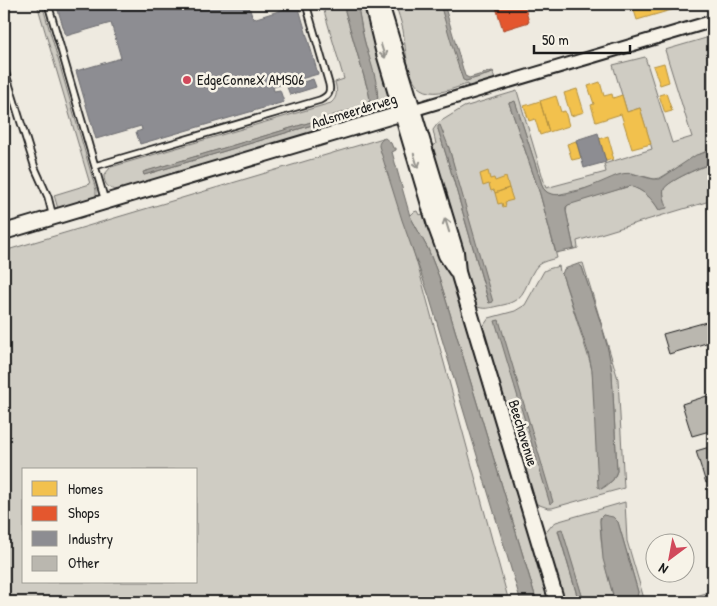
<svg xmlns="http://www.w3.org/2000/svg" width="717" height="606" viewBox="0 0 717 606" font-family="'Patrick Hand',sans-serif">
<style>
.green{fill:#cfccc3;stroke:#767470;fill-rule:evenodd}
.water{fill:#a6a39d;stroke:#6f6d69}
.homes{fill:#f2c14e;stroke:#b2903f}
.shops{fill:#e4572e;stroke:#a84529}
.industry{fill:#8d8d92;stroke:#6b6b6f}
.building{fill:#bab7af;stroke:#1c1c1c}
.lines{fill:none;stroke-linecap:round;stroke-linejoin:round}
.service-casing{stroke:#1c1c1c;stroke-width:9}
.minor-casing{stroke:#1c1c1c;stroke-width:15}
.tertiary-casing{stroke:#1c1c1c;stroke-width:18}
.service{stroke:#f7f3e8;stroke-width:5.5}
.minor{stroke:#f7f3e8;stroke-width:11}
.tertiary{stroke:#f7f3e8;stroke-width:14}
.oneway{stroke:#94928c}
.poi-dot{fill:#d1495b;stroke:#f7f3e8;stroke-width:2}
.labels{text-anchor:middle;stroke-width:5;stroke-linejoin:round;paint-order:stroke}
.poi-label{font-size:15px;fill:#1c1c1c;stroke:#f7f3e8;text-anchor:start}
.street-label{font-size:15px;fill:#1c1c1c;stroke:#f7f3e8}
</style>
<rect width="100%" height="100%" fill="#eeeae0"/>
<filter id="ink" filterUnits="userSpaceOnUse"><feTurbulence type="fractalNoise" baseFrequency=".02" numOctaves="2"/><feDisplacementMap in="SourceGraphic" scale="10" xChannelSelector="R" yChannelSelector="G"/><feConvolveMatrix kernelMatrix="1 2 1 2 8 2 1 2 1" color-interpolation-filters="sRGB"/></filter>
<g filter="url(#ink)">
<!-- green -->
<path class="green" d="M37 4H42L96 190V195L92 199 58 209 54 195 90 184Z
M322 4H343L369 94 370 100 365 106 144 172V175L366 109 372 103 373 104 378 98C376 78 369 59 364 39 361 28 360 16 357 4H369L389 93C387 103 382 110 373 115L119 190C109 190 104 185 104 175L111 167 331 103C338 97 337 90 335 82L344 79Z
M395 4H440L465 81 493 73 495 80 469 88 468 84C456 87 443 94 430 92 406 89 406 49 403 30 401 21 398 12 395 4Z
M713 36V150L706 151 660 178 654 179 631 173 588 188 556 195 548 193 543 188 515 102 509 103 540 194 557 258C550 260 543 261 538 265 528 275 527 295 514 301 509 304 503 305 498 306 489 308 484 310 475 306L428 147 436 144 433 130 438 123 464 107 517 91 546 188 606 172 604 164 652 149 640 108 627 112 613 65 645 57 672 143 692 137 665 50ZM438 129 449 148 489 303 448 161Z
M383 138 509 602H4V251ZM24 470H196V582H24Z
M713 163V200L577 241 578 248 574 249 566 211 567 206 571 203 630 186C643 190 652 198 659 210L665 201C664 197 663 192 664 189 667 181 704 166 713 163Z
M417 211 419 215 423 214 439 245 453 280 550 602H537L439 277 428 249 410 216 414 212Z
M583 263 618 379 624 488 552 508H548L534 503 482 328 489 318 515 311 525 305 544 271 548 269 559 266 560 272 562 274 590 362 592 370 601 489C608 486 615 479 617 471L612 373C608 337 593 302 582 267L578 264Z
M625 502 627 541 645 602H636L638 592 618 522 603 515 600 518C600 548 607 574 615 602H584L561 530 558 531 579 602H564L544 535 552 525 556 522Z
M713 591V599L703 602H675Z"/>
<!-- water -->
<path class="water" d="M343 4H357C360 15 361 27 364 39 368 56 382 89 376 105H375L372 103 366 109 144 175 143 172 365 106 370 100 369 94Z
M440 4H444L465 76 469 78 492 71 494 72 493 73 466 81 463 80 457 62Z
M515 101 543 188C554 207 604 180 618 175 634 169 646 181 660 179L696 155 713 150V163C704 165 668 181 664 189 662 194 666 203 667 208L659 210C652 198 643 190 630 186L568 205 566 207V211L574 249 556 253 540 194 509 103Z
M440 125 449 148 493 302 489 303 448 161 438 129V126Z
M385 138 391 143 393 148H396V150L392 152 410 216 428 249 439 277 537 602H521L429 296 402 220 379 146C379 142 382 139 385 138Z
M578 264 582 267C593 302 608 337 612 373L617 471 613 480 601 489 598 487 592 370 588 352 562 274 564 269Z
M499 320 553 502 550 504 495 321Z
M603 515 613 517 618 522 638 592 636 602H615L603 559 600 521 601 517Z
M562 529 584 602H579L558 530Z"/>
<!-- homes -->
<path class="homes" d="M632 4H677L678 8 637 20Z
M664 63 669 82 660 85 653 66Z
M600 82 604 96 612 94 613 98 622 95 627 112 640 108 651 144 632 149 621 114 596 122 591 105 594 104 588 86Z
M577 89 584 112 571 116 564 93Z
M666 93 672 111 665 113 659 95Z
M556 96 561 112 565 111 569 126 549 132 540 101Z
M540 101 549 132 540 135 535 119 529 121 524 106Z
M608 136 613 154H611L613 159 606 161 599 139Z
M576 141 581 158 572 160 567 144Z
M488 171 490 179 494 178 495 181 506 177 509 188 495 193 494 190 491 191 489 184 483 186 480 174Z
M509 188 513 200 505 202 506 206 503 207 502 203 498 204 495 193Z"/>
<!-- shops -->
<path class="shops" d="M495 4H524L529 22 503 30Z"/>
<!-- industry -->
<path class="industry" d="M56 4H248L253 19 298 5 318 74 273 87 274 91 280 90 284 102 140 144 136 132 142 130 141 126 96 139 76 71 121 58 111 23 66 36Z
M313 79 316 87 290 95 287 87Z
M598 133 606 162 584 168 576 140Z"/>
<!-- building -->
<path class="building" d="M710 321 713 332V341L669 354 663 334Z
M713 394V430L692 436 682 404Z
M713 446V481L706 483 696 451Z"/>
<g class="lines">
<!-- service casing -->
<g class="service-casing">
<path id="service" d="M48 4 105 201
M4 68 35 168 48 197 53 217
M95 166 320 100C328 96 331 93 329 84L306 4"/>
</g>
<!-- minor casing -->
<g class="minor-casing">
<path id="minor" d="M413 110 713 21"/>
</g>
<!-- tertiary casing -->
<g class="tertiary-casing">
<path id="tertiary" d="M372 4 383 50 435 225 446 255 456 270
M381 4 456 252 458 272 557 602
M4 232 413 110"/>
</g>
<!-- service -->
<use href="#service" class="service"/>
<!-- minor -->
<use href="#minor" class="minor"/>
<!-- tertiary -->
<use href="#tertiary" class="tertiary"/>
</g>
<!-- one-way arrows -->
<defs><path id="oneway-shaft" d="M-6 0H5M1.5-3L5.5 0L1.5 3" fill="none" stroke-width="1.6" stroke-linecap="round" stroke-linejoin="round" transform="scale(1.25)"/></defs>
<g class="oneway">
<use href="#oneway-shaft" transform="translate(383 51) rotate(73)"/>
<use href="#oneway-shaft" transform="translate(416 161) rotate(73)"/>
<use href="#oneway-shaft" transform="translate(447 225) rotate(-107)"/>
</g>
</g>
<!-- markers -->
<circle class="poi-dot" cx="187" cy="80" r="5"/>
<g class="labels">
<!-- poi labels -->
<g class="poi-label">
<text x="197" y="85">EdgeConneX AMS06</text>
</g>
<!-- street labels -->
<g class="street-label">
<text transform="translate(354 111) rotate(-17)" y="5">Aalsmeerderweg</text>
<text transform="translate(523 433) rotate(73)" y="5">Beechavenue</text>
</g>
</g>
<!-- margin -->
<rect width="717" height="606" fill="none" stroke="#f7f3e8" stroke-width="20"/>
<rect x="10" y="10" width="697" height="586" fill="none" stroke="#1c1c1c" stroke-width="2" filter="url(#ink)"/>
<!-- legend -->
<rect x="22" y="468" width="175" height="115" fill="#f7f3e8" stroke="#9f9d96"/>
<rect x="32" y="481" width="25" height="15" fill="#f2c14e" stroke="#9f9d96"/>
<text x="68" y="494" font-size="15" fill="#1c1c1c">Homes</text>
<rect x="32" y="506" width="25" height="15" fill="#e4572e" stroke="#9f9d96"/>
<text x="68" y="518" font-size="15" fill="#1c1c1c">Shops</text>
<rect x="32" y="531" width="25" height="15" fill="#8d8d92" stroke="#9f9d96"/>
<text x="68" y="544" font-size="15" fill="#1c1c1c">Industry</text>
<rect x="32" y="556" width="25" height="15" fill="#bab7af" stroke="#9f9d96"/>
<text x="68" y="568" font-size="15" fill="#1c1c1c">Other</text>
<!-- north arrow -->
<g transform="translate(670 558) rotate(212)"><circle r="24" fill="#f7f3e8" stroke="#9f9d96"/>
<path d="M0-4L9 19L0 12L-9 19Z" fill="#d1495b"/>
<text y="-8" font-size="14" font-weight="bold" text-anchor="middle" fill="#1c1c1c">N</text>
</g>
<!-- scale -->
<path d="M534 45v8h96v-8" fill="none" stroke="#1c1c1c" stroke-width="2.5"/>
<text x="542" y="45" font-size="15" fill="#1c1c1c" stroke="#f7f3e8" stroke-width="4" paint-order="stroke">50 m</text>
</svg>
